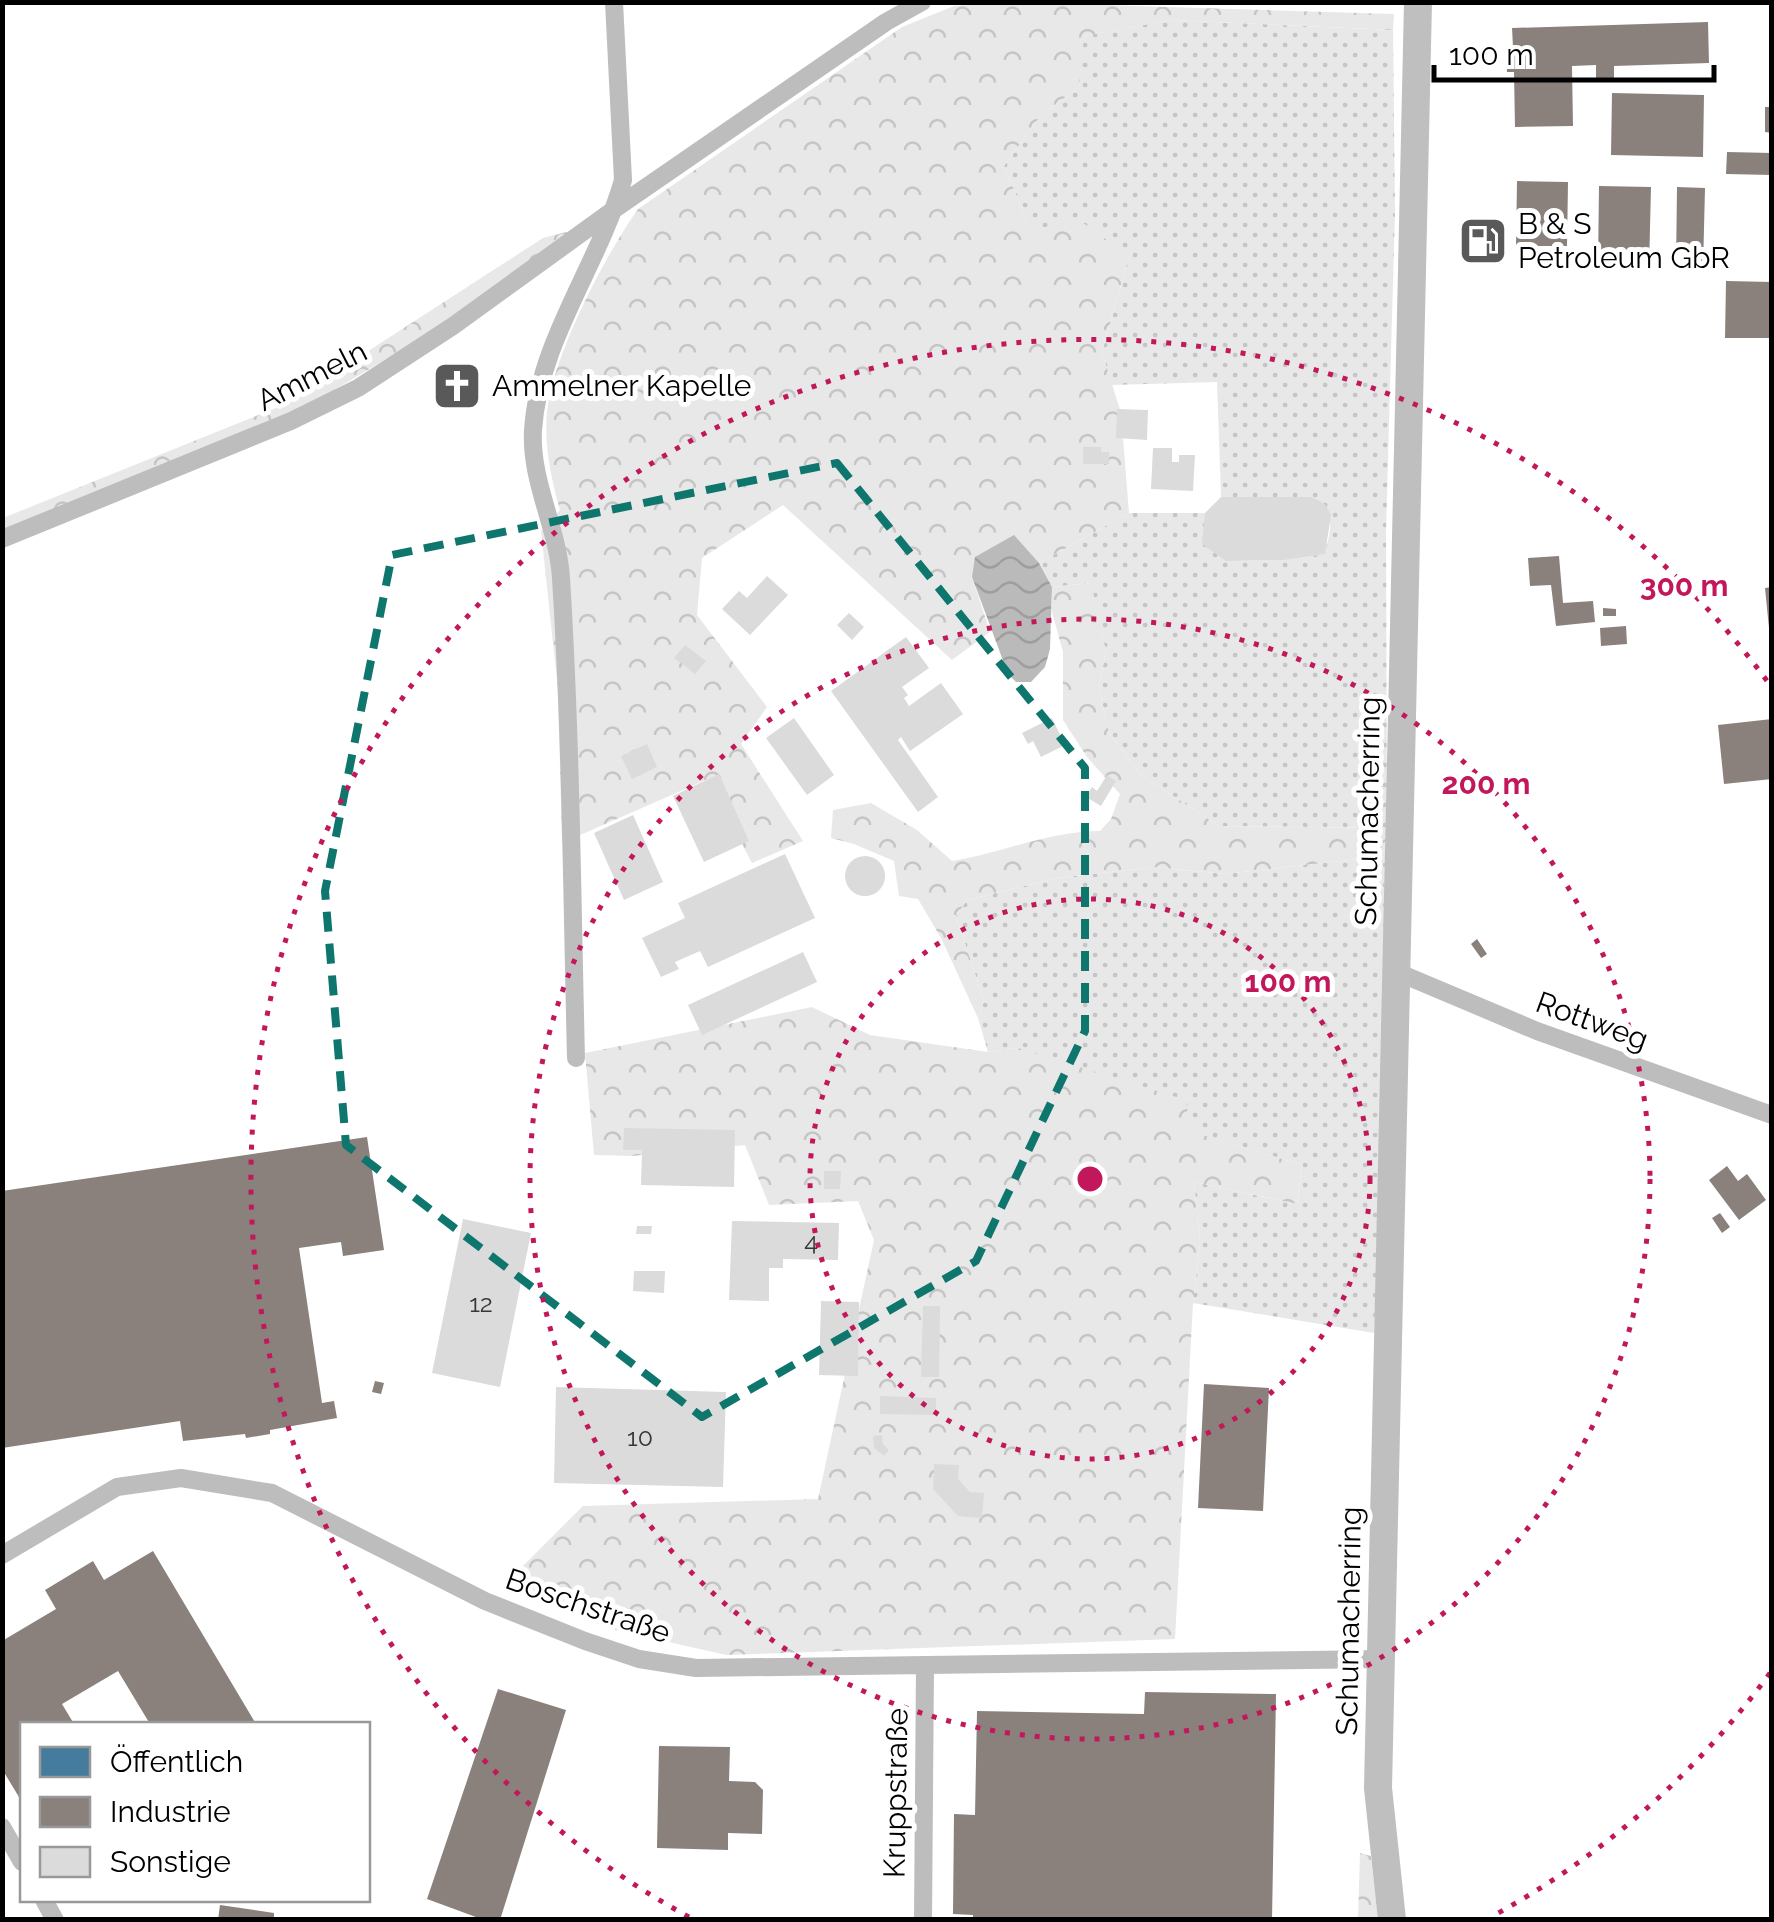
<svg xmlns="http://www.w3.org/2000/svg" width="1774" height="1922" viewBox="0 0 1774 1922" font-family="Raleway,sans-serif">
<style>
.grass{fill:url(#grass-dots)}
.forest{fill:url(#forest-crowns)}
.water{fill:url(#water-waves)}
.public{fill:#457b9d}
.industry{fill:#8a817c}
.building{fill:#dbdbdb}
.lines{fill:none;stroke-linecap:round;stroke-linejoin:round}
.street{stroke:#bdbdbd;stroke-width:18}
.secondary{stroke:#bfbfbf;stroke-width:28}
.marked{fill:none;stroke:#0f766e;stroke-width:8;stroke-dasharray:20 12;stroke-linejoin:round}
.ring{fill:none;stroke:#c2185b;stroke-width:5;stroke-dasharray:5 10}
.labels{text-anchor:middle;stroke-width:10;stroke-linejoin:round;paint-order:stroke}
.number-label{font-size:25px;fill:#373737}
.poi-label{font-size:30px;fill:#000;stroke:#fff;text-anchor:start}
.street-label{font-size:30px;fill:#000;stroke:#fff}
.centre{fill:#c2185b;stroke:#fff;stroke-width:5}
.ring-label{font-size:30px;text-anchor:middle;font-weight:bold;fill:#c2185b;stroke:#fff;stroke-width:10;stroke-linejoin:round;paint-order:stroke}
</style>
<defs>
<pattern id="grass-dots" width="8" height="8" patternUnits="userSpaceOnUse" patternTransform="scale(2.5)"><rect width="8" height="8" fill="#e8e8e8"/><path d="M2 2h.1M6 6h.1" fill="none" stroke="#c5c5c5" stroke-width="1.8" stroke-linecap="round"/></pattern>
<pattern id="forest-crowns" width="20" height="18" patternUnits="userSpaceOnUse" patternTransform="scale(2.5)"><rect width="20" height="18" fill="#e8e8e8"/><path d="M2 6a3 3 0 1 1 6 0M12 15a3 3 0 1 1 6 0" fill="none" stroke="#c5c5c5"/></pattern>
<pattern id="water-waves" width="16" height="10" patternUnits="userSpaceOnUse" patternTransform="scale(2.5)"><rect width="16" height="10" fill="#bababa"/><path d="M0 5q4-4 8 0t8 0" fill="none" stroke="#9e9e9e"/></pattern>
</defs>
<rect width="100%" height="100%" fill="#fff"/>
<!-- grass -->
<path class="grass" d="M1170 20 1393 30 1395 210 1386 531 1387 828 1219 826 1141 775 1109 733 1099 688 1106 650 1090 583 1052 587 1039 563 1129 513H1205L1227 561 1285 560 1324 554C1332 530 1336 510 1312 497H1221L1217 382 1112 385 1102 352 1129 256 1031 230 1004 166 1041 115 1079 87 1083 36Z
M1385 856 1381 1174 1374 1333 1193 1303 1200 1243 1194 1182 1297 1204 1302 1165 1189 1131 1018 1048 988 1052 978 1018 984 1001 956 916 967 900 1057 878 1154 867 1225 874Z"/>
<!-- forest -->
<path class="forest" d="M1007 2 1394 14 1393 30 1170 20 1084 36 1079 87 1041 115 1004 166 1031 230 1079 220 1129 256 1102 352 1121 413 1129 513 1039 563 1014 536 972 577 990 632 952 660 783 505 702 558 697 615 767 707 741 744 803 841 752 863 708 779 562 843 558 690 541 531 560 510C550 475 543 440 548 404 558 346 605 256 638 209L902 27 954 6Z
M582 228 453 319 289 417 3 535V518L288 403 543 238Z
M1091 583 1106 650 1099 688 1109 733 1141 775 1219 826 1387 828 1385 856 1225 874 1154 867 1057 878 967 900 956 916 984 1001 978 1018 941 938 918 899 899 896 894 861 854 844 831 838 833 810 871 803 917 830 952 861C1003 853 1048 831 1100 831L1111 819 1120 794 1087 757 1063 720V652L1052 612V587Z
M812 1007 870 1035 988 1052 1018 1048 1186 1100 1190 1131 1302 1165 1297 1204 1194 1182 1200 1243 1193 1303 1175 1639 726 1655 607 1628 505 1584 583 1506 818 1499 874 1240 858 1201 769 1205 745 1145 632 1156 594 1155 585 1053Z
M1360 1853 1371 1856 1378 1919H1358Z"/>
<!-- water -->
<path class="water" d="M1014 535 1039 563 1052 587 1050 649 1045 667 1031 682H1016L1008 674 972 577 975 557Z"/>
<!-- public -->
<path class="public" d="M447 384a9 9 0 1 1 18 0a9 9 0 1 1-18 0Z"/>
<!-- industry -->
<path class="industry" d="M1708 22 1709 63 1614 66V80H1596V65L1572 66 1573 126 1515 127 1514 72H1507L1506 48 1513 47 1512 28Z
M1612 93 1704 95 1703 157 1611 155Z
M1765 107H1772V133L1765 132Z
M1727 152 1772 153V175L1726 174Z
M1517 181 1568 182 1567 246H1516Z
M1599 186 1651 187 1649 269 1598 268Z
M1677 187 1705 188 1703 269 1676 268Z
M1726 281 1772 282V338H1725Z
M1559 556 1563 603 1593 601 1595 622 1556 626 1551 585 1530 586 1528 558Z
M1772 587V628H1769L1765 588Z
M1603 608 1616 609V616H1603Z
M1626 626 1627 644 1601 646 1600 628Z
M1772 719V779L1724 784 1718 725Z
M1477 939 1487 954 1481 958 1471 944Z
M367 1137 384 1250 343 1256 341 1242 299 1248 322 1403 334 1401 337 1418 270 1430V1434L246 1438 245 1434 183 1441 180 1421 2 1448V1191Z
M1727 1166 1738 1181 1747 1174 1766 1200 1739 1220 1709 1180Z
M1720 1213 1730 1227 1722 1233 1712 1218Z
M375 1381 384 1383 381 1394 372 1392Z
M1204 1384 1269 1388 1263 1511 1198 1508Z
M153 1551 256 1724H150L118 1671 62 1704 74 1724H22V1802L2 1769V1641L56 1609 45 1590 93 1561 104 1580Z
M498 1689 566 1710 500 1920H484L427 1899Z
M1145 1692 1276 1694 1272 1920H973V1915L953 1914 954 1814 975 1815 977 1711 1144 1714Z
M659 1746 730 1747 729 1781 755 1782 763 1790 762 1834 728 1833V1850L657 1848Z
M220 1905 274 1913V1920H218Z"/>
<!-- building -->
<path class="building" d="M1117 409 1148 410 1147 440 1116 438Z
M1083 447H1101V452H1109V464H1083Z
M1153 448H1172V462H1179V455H1195L1193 491 1151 489Z
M1221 497H1312L1325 504 1331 515 1325 554 1285 560 1226 561 1202 544 1205 513Z
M767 576 788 595 750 635 722 609 739 591 747 598Z
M849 613 864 627 852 640 837 625Z
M906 637 929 668 902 687 908 695 904 698 909 706 941 683 963 714 910 751 901 737 898 740 938 797 918 812 831 691Z
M685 645 706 661 695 674 674 658Z
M794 718 834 775 807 795 766 738Z
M1052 718 1065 745 1041 757 1033 741 1028 744 1022 733Z
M647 744 657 767 632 779 621 756Z
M719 774 749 841 704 862 673 796Z
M1107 775 1116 781 1101 806 1086 797 1092 787 1097 791Z
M633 815 663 882 624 900 594 833Z
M785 854 815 918 708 967 700 951 675 962 679 969 661 977 642 938 685 918 678 903Z
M845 876a20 20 0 1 1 40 0a20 20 0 1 1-40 0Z
M803 952 817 982 702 1035 688 1005Z
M624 1128 735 1130 734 1187 641 1185 642 1150H623Z
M824 1171H841L840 1189H824Z
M463 1219 531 1233 500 1387 432 1373Z
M732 1221 839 1223 838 1260 783 1259V1268H769V1301L729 1300Z
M637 1226H652L651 1234H636Z
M634 1271H665L664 1293 633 1291Z
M821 1301 859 1302 858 1376 819 1375Z
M923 1306H940L939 1377H921Z
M556 1387 726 1392 723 1487 554 1483Z
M880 1396 936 1398V1415L880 1414Z
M882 1435 883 1444 889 1450 884 1456 874 1448 873 1436Z
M934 1464 959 1465 958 1479 970 1492 984 1493 982 1518 958 1516 933 1489Z"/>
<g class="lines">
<!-- street -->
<path class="street" d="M2 539 291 421 358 388 453 326 616 208 886 22 922 2
M1397 972 1537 1031 1772 1115
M576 1058C572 898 571 738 561 578 558 528 530 481 533 430 539 340 599 265 623 180L614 2
M2 1555 117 1487 181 1478 272 1493 485 1601 585 1641 639 1659 696 1668 1382 1659
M2 1827 22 1862
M44 1900 55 1920
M923 1920 925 1666"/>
<!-- secondary -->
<path class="secondary" d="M1392 1920 1378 1788 1418 2"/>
</g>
<!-- marked area -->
<path class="marked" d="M837 463 1085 768V1031L976 1261 702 1417 346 1145 325 891 392 555Z"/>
<!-- distance rings -->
<g class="ring">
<circle cx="1090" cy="1179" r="280"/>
<circle cx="1090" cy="1179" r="560"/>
<path d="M1770 1673A840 840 0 0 1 1491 1917M689 1917A840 840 0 1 1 1770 685"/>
</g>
<!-- icons -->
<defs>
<g id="fuel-square" transform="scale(2.5)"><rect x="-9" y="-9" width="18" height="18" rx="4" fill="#595959" stroke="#fff"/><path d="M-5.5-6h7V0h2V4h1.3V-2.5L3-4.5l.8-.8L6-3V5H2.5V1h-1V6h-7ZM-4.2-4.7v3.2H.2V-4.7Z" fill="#fff"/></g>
<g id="church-square" transform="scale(2.5)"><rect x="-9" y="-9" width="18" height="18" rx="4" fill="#595959" stroke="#fff"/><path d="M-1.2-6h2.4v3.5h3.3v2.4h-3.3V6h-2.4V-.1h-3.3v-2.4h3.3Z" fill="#fff"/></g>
</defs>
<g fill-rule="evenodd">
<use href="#fuel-square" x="1483" y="241"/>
<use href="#church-square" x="457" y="386"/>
</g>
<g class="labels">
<!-- number labels -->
<g class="number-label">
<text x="811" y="1250">4</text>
<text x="481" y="1312">12</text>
<text x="640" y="1446">10</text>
</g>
<!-- poi labels -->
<g class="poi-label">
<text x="1518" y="234">B &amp; S<tspan x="1518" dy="34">Petroleum GbR</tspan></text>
<text x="492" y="396">Ammelner Kapelle</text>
</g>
<!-- street labels -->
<g class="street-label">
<text transform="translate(312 376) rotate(-27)" y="10">Ammeln</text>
<text transform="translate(1368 811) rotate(-89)" y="10">Schumacherring</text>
<text transform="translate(1592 1021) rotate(20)" y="10">Rottweg</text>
<text transform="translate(588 1606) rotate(19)" y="10">Boschstraße</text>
<text transform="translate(1349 1621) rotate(-89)" y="10">Schumacherring</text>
<text transform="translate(896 1793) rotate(-89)" y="10">Kruppstraße</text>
</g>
</g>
<circle cx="1090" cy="1179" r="15" class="centre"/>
<g class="ring-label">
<text x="1684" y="596">300 m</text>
<text x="1486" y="794">200 m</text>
<text x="1288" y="992">100 m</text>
</g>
<!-- border -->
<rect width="1774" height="1922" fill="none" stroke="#000000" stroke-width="10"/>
<!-- legend -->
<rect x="20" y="1722" width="350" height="180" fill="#ffffff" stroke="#999999" stroke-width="2.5"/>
<rect x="40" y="1747" width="50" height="30" fill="#457b9d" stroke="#999999" stroke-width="2.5"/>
<text x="110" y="1772" font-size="30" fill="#000000">Öffentlich</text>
<rect x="40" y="1797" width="50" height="30" fill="#8a817c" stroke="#999999" stroke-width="2.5"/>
<text x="110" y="1822" font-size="30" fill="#000000">Industrie</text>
<rect x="40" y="1847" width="50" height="30" fill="#dbdbdb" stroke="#999999" stroke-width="2.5"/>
<text x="110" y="1872" font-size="30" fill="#000000">Sonstige</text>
<!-- scale -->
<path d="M1434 65v15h280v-15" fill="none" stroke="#000000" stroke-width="5"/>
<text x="1449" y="65" font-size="30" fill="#000000" stroke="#ffffff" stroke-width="8" paint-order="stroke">100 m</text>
</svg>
